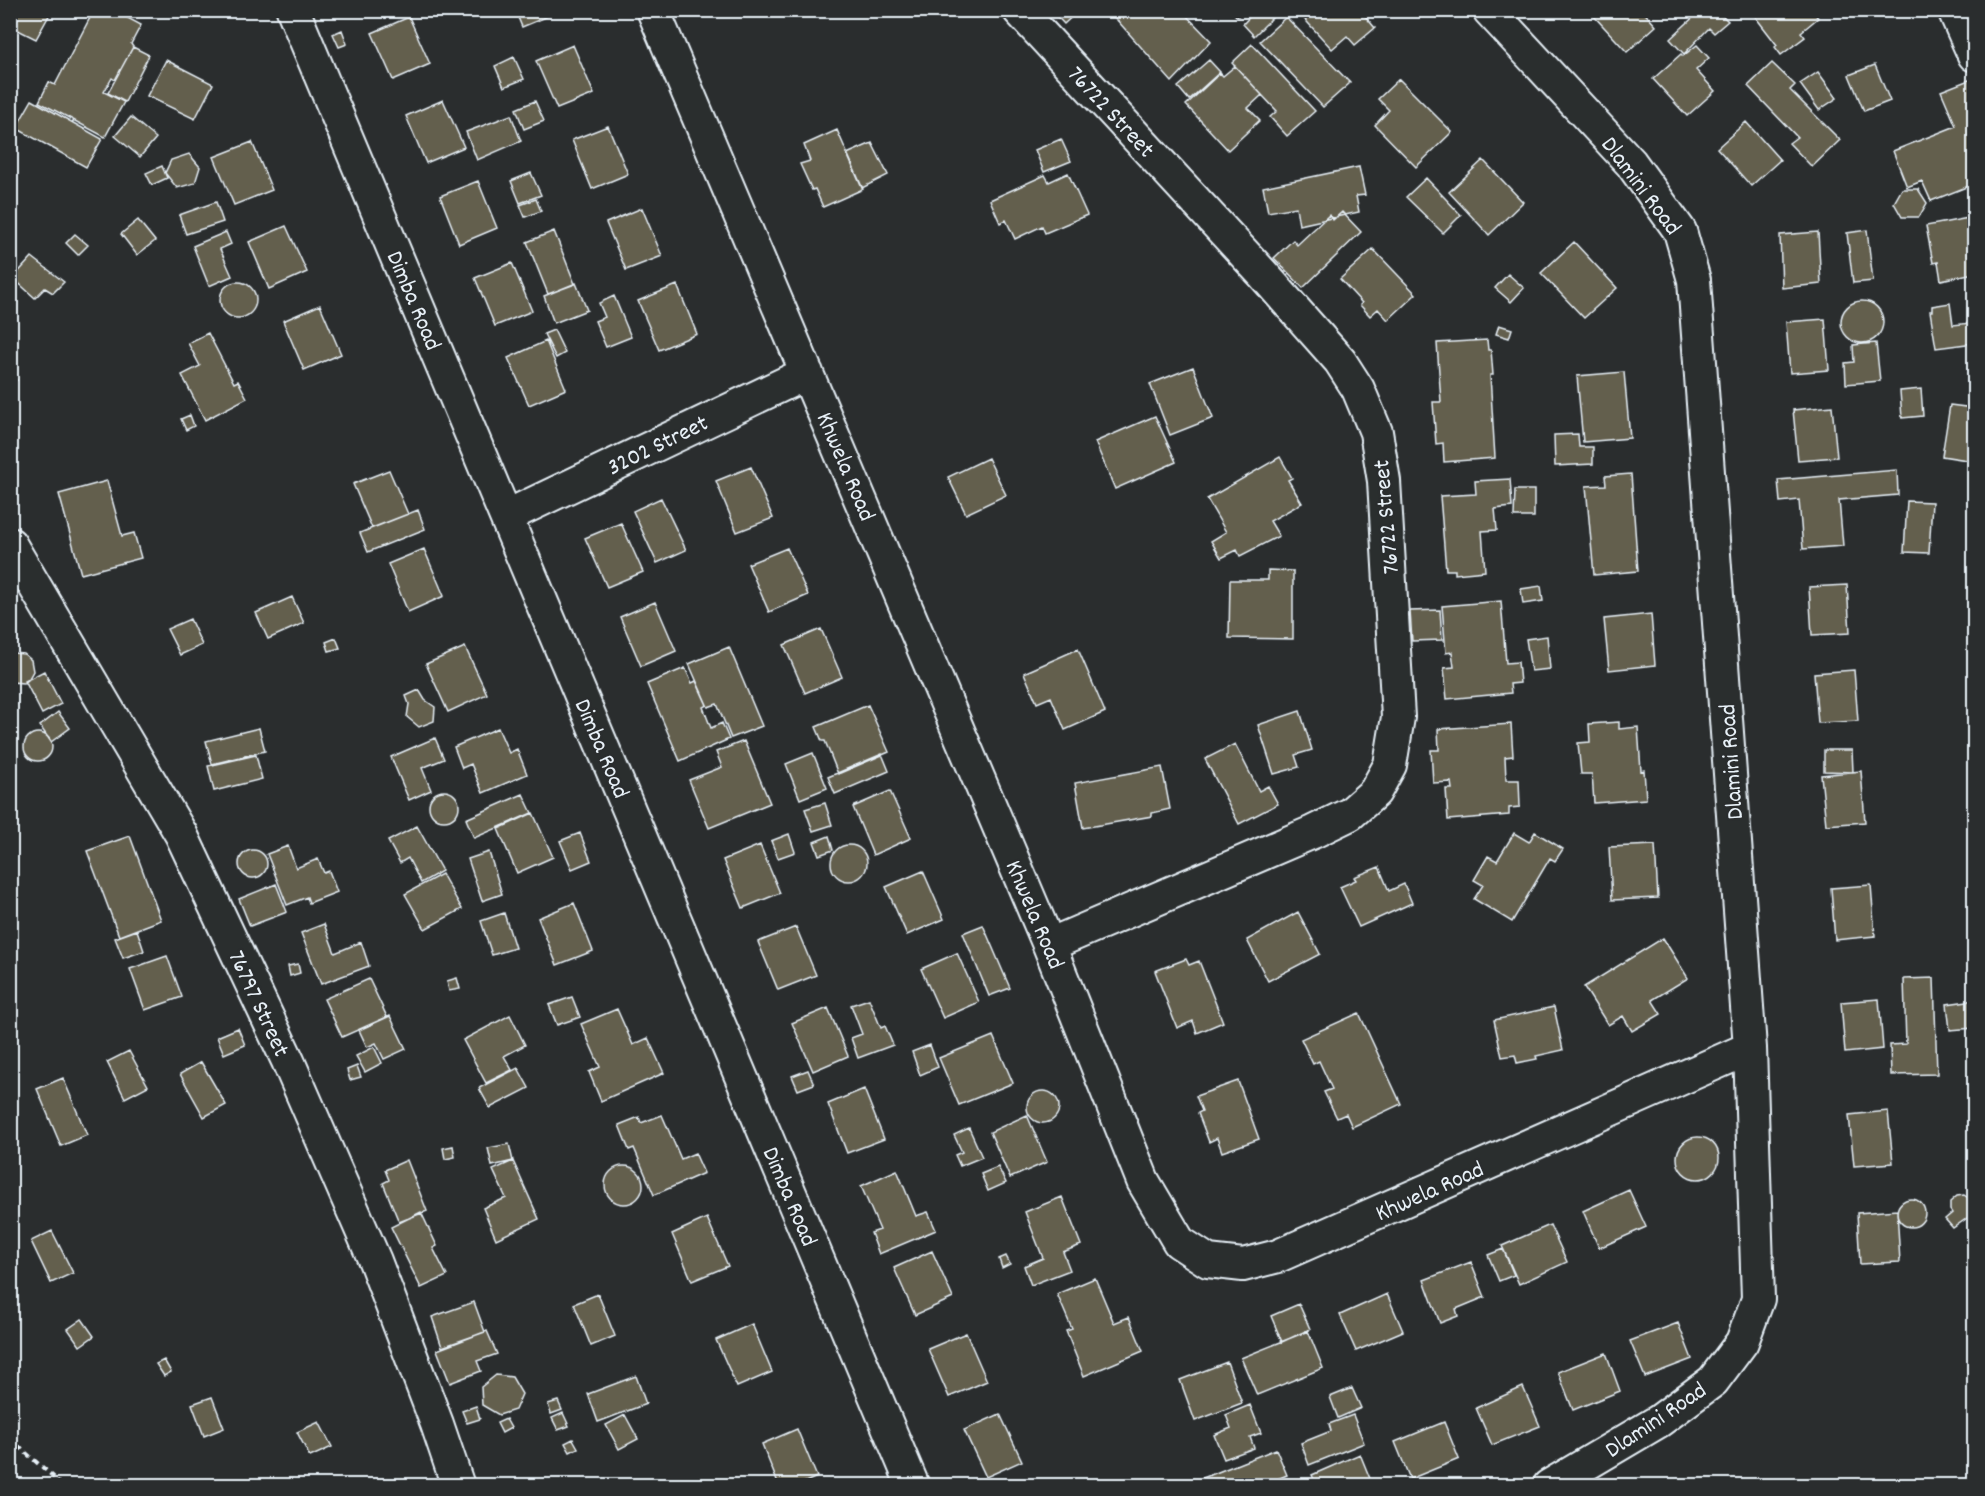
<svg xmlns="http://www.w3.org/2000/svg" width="1985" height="1496" viewBox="0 0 1985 1496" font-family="Dekko,sans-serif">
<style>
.building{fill:#645e4e;stroke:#e8f1f8;stroke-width:1.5}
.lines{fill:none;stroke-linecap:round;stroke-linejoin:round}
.minor-casing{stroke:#e8f1f8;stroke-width:36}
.path{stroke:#e8f1f8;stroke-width:4;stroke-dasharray:6 4.5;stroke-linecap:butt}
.minor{stroke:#2a2d2e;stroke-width:32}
.labels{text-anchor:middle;stroke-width:4.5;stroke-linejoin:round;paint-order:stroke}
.street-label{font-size:24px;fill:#e8f1f8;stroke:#2a2d2e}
</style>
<rect width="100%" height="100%" fill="#2a2d2e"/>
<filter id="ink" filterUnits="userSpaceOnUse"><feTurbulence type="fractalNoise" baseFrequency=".0167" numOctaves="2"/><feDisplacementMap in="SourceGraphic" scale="12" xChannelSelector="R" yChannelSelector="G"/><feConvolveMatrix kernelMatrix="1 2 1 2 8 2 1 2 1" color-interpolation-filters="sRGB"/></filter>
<g filter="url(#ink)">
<!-- building -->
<path class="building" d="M10 10H52L36 39 10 26Z
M94 10H113L141 25 131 44 133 47 115 80 112 78 104 92 124 102 105 137 39 102 49 82 55 85Z
M515 10H558V12L522 27Z
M1051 10H1079L1064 24Z
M1108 10H1181L1211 41 1172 82Z
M1231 10H1244L1237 17Z
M1256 10H1280L1254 36 1243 24Z
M1296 10H1360L1375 28 1355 45 1347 36 1332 49Z
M1597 10H1642L1656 26 1627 52 1592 14Z
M1701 10H1726L1722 15 1728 21 1714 33 1709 28 1684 54 1670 39Z
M1750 10H1812L1818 18 1801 32 1805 37 1781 55 1775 47 1777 45Z
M409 17 430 64 393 80 372 33Z
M1286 17 1350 83 1323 107 1260 41Z
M342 30 347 44 339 47 333 34Z
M1252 44 1315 111 1287 136 1270 117 1277 111 1232 63Z
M573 45 594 94 557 109 536 61Z
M1697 45 1709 58 1696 70 1715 91 1687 116 1653 79 1681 54 1683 56Z
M133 47 149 55 125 102 108 93Z
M514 57 524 79 504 87 495 66Z
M166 60 213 84 195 119 147 96Z
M1209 60 1220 72 1189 100 1178 87Z
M1772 63 1795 85 1790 90 1840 140 1812 167 1789 143 1797 137 1748 86Z
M1875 65 1890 101 1864 111 1849 75Z
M1235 66 1262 95 1248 108 1260 120 1228 150 1186 105 1220 73 1223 76Z
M1818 72 1837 98 1819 110 1800 84Z
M1974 78V184L1931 201 1922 181 1907 187 1893 151 1956 126 1941 91Z
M1399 79 1452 132 1416 167 1375 125 1389 110 1378 99Z
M32 100 102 139 86 167 16 128Z
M443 100 464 147 426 163 406 116Z
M535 101 544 121 524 129 516 109Z
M511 115 521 141 477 160 466 132Z
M131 117 156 138 140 157 115 136Z
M1746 122 1780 160 1751 186 1717 148Z
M608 126 628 174 592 189 572 140Z
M837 130 863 189 823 207 815 189 812 190 800 164 810 161 804 145Z
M1061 139 1071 161 1044 172 1035 150Z
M252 142 272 190 234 205 214 157Z
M872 143 888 175 862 188 847 154Z
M189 154 200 167 195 183 177 188 165 173 171 160Z
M1483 160 1523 202 1489 235 1449 192Z
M162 166 167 178 152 185 146 173Z
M1359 167 1365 195 1356 196 1359 212 1299 225 1296 207 1268 212 1263 187Z
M531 173 541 195 520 203 511 181Z
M1068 173 1087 215 1045 233 1042 226 1015 239 1006 220 1000 223 990 200 1045 175 1049 182Z
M1426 178 1461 215 1443 233 1406 197Z
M478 181 497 228 459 244 440 196Z
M1902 189H1918L1927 203 1919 217H1902L1894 203Z
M536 199 541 211 525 217 520 205Z
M216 202 223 222 186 234 179 215Z
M642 208 662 256 626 270 606 223Z
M1342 212 1361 232 1303 288 1274 258 1293 240 1297 245 1329 215 1333 220Z
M1974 217V273L1941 280 1938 262 1933 263 1926 226Z
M138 220 155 241 137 255 121 234Z
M286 226 307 272 269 289 249 242Z
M1867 230 1873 281 1853 283 1847 233Z
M554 231 575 284 548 294 527 242Z
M226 232 231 244 220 249 232 276 209 286 193 246Z
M1818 232 1821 284 1782 288 1780 235Z
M75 234 88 245 78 255 66 243Z
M1574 242 1617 288 1584 318 1541 273Z
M1373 249 1416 294 1388 320 1378 309 1370 316 1360 305 1362 303 1340 279Z
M32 257 64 282 53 293 45 288 35 298 13 278Z
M512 263 532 311 495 326 475 278Z
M1508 274 1524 288 1511 302 1495 288Z
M220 300a18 18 0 1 1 36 0a18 18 0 1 1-36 0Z
M576 283 587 310 554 323 544 296Z
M677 285 697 334 659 350 638 301Z
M614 296 631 337 606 347 595 321 605 317 599 303Z
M1841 322a21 21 0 1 1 42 0a21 21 0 1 1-42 0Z
M1950 303 1953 325 1971 323 1974 343 1936 348 1930 311H1932V306Z
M320 305 341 354 304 370 283 321Z
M1825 319 1829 370 1790 373 1786 322Z
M1499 325 1512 329 1509 338 1496 334Z
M554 330 565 353 556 358 544 334Z
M208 333 234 383 238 381 247 398 205 420 182 375 200 366 188 343Z
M1487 340 1488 350H1491L1493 375H1490L1495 458 1444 462 1443 443 1436 444 1433 402H1441L1437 343Z
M546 341 566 389 529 405 508 358Z
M1876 343 1880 381 1846 384 1845 363 1854 362 1853 345Z
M1193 367 1213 418 1170 435 1150 384Z
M10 371 17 380 10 385Z
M1624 372 1630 438 1583 442 1577 376Z
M1921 389 1923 416 1902 418 1900 391Z
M1950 405 1973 408 1969 438 1974 439V461L1942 456Z
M1832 406 1837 457 1798 460 1793 410Z
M190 415 194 426 186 430 181 419Z
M1155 416 1176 462 1115 489 1095 442Z
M1578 434 1579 447H1593V464L1555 466 1554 435Z
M1280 457 1292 478 1288 480 1302 503 1270 521 1279 536 1240 556 1237 550 1221 558 1211 541 1226 532 1207 499Z
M988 458 1006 495 966 514 948 477Z
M751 467 773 518 737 532 716 481Z
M389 470 408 514 372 528 353 484Z
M1897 470 1898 495 1839 500 1843 546 1803 549 1799 500 1780 502 1778 480Z
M1631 474 1638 571 1594 575 1586 486 1606 485 1605 476Z
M1510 479 1512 507 1495 509 1497 530 1482 531 1485 571 1455 574V570H1446L1440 496 1476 494 1475 481Z
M107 481 122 536 134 533 141 558 81 574 59 494Z
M1515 490H1534V517H1514Z
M661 498 686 550 657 563 633 511Z
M1907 501 1932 502 1929 553 1904 552Z
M418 510 425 529 368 552 360 533Z
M621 523 643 572 607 587 585 538Z
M787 548 808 595 769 612 748 564Z
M424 549 444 596 408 612 388 564Z
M1268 570 1293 571V639L1229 638 1230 580H1268Z
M1847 585 1850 633 1812 635 1809 587Z
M1541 586 1543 601 1523 604 1521 589Z
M292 597 304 623 268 639 256 613Z
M1501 601 1506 663 1518 662 1520 683 1510 684 1511 693 1447 699 1444 668 1454 667 1452 652 1446 653 1442 606Z
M655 602 676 651 641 666 620 617Z
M1440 610 1442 640 1412 641 1410 611Z
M1651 614 1655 665 1609 670 1604 619Z
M190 619 202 645 180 655 167 629Z
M821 629 842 677 805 693 784 645Z
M1547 636 1550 669 1531 671 1526 639Z
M336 638 340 648 329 651 326 642Z
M465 647 487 694 448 712 426 664Z
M729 647 762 726 731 738 717 704 708 707 689 664Z
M1078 649 1105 712 1065 730 1051 697 1037 703 1024 673Z
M13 653 24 654 31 660 33 671 28 680 24 683 10 682V654Z
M685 668 692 683 696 681 707 705 703 707 711 728 722 723 729 739 680 761 647 684Z
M1854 670 1858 721 1818 723 1814 673Z
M44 671 61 704 42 714 25 681Z
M419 690 425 700 435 707 434 721 419 727 407 717 409 704 406 696Z
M868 705 889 752 838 774 825 741H822L816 727Z
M1300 711 1312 750 1295 755 1299 767 1274 774 1258 725Z
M58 712 70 728 51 742 40 726Z
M1619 722V729L1638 727 1641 771 1644 770 1646 799 1594 803 1592 774H1581L1578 743 1590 742 1589 724Z
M1511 724 1513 756 1505 757 1506 780H1519L1520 807 1509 808V815L1448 820 1446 789H1452L1451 782 1433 783 1431 750H1439L1438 729Z
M259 728 265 751 212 764 206 741Z
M498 728 509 753 517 749 527 774 483 793 471 764 462 768 454 747Z
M24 747a14 14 0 1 1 28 0a14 14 0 1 1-28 0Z
M435 738 444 759 422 768 431 790 409 800 391 757Z
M744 741 770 803 709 828 689 780 722 767 716 752Z
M1235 744 1259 791 1268 786 1278 804 1239 824 1205 759Z
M1824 750H1852L1853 772 1824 771Z
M813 753 827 788 800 799 786 764Z
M882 754 889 771 835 794 828 777Z
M256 755 262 779 214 791 208 766Z
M1162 767 1170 809 1152 813V816L1083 828 1075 783Z
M1861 771 1865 822 1826 825 1821 775Z
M890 791 911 838 873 855 853 807Z
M429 806a15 15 0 1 1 30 0a15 15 0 1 1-30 0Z
M523 794 532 813 474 838 466 819Z
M825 803 832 825 813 831 805 809Z
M533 813 553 857 517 873 498 829Z
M417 826 442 871 421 883 408 858 400 863 388 841Z
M1535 832 1563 849 1555 861 1550 858 1512 922 1474 899 1483 885 1474 880 1488 856 1497 861 1514 833 1529 842Z
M580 833 591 861 572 869 560 841Z
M789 834 795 852 778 858 771 841Z
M130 836 161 920 119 936 87 851Z
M829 836 833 850 819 855 814 842Z
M760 845 780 893 743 908 723 860Z
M1655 845 1658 898 1612 900 1609 847Z
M831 863a18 18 0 1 1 36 0a18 18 0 1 1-36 0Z
M288 846 296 868 318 859 324 873 329 871 337 892 309 903 307 897 287 905 267 854Z
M239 864a14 14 0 1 1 28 0a14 14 0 1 1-28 0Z
M489 852 502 894 482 901 468 859Z
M1379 867 1389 891 1404 884 1412 903 1359 927 1340 887 1356 880 1354 877Z
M923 871 944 919 907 935 886 887Z
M442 874 462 909 425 929 405 894Z
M276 884 287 912 250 926 239 899Z
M1871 885 1875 936 1835 940 1831 888Z
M574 903 593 951 557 965 538 918Z
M1298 912 1320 954 1268 981 1247 940Z
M504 913 515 948 492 955 481 921Z
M324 924 335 953 361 942 369 966 321 984 301 933Z
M983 925 1010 988 989 996 963 933Z
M796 927 816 975 778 990 758 942Z
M137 930 144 951 123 958 115 938Z
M1663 938 1688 978 1652 1000 1661 1014 1632 1031 1623 1016 1608 1025 1584 987Z
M957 953 979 1002 943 1018 921 969Z
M167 956 182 997 145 1010 130 969Z
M1186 959 1189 965 1199 961 1223 1022 1197 1033 1193 1021 1177 1028 1155 971Z
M298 964 300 973 290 976 288 966Z
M457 978 460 989 449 991 447 981Z
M1934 978 1937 1074 1891 1075 1890 1045 1906 1044 1904 979Z
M369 979 387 1017 342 1037 324 999Z
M572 997 580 1017 557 1025 549 1005Z
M869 999 881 1028 885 1026 893 1045 858 1058 851 1038 862 1034 851 1005Z
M1879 999 1883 1049 1845 1053 1841 1002Z
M1974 1000V1028L1950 1030 1947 1004Z
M1554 1007 1563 1050 1536 1056 1537 1059 1517 1063 1515 1055 1502 1057 1494 1020Z
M828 1008 848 1056 813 1071 792 1023Z
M617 1009 633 1045 648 1038 664 1073 601 1101 589 1072 600 1067 581 1024Z
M1359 1013 1401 1104 1352 1127 1346 1114 1337 1118 1324 1092 1332 1089 1319 1061 1313 1064 1301 1039Z
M510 1015 525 1045 504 1056 512 1070 486 1083 463 1040Z
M390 1016 406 1049 384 1059 376 1043 367 1047 359 1030Z
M238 1028 245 1045 224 1054 217 1037Z
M993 1036 1013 1083 959 1105 939 1058Z
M930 1045 938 1067 920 1075 912 1052Z
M374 1047 382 1063 365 1072 356 1056Z
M129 1051 148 1086 125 1098 107 1062Z
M201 1062 226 1105 204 1117 180 1074Z
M357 1066 361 1077 350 1080 347 1070Z
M518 1068 529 1088 490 1108 479 1088Z
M808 1070 814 1084 798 1090 792 1076Z
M63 1078 87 1135 61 1146 37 1089Z
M1238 1081 1259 1139 1222 1152 1217 1138 1209 1142 1198 1113 1202 1111 1196 1096Z
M864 1089 884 1139 847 1153 828 1104Z
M1027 1107a16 16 0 1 1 32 0a16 16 0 1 1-32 0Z
M1888 1111 1893 1163 1854 1166 1849 1115Z
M662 1115 681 1159 695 1153 704 1173 654 1195 634 1148 629 1150 619 1125 639 1117 641 1123Z
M1027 1115 1047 1162 1010 1178 990 1132Z
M969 1128 982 1157 960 1166 955 1155 962 1152 954 1135Z
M1677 1158a21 21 0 1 1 42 0a21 21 0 1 1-42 0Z
M509 1144 513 1161 492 1166 488 1148Z
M453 1146 455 1157 445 1159 443 1148Z
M407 1160 427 1211 399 1222 383 1183 389 1180 385 1170Z
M513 1161 539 1219 496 1239 483 1208 506 1198 493 1170Z
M605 1185a19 19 0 1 1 38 0a19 19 0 1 1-38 0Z
M998 1167 1006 1183 988 1191 981 1174Z
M897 1170 916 1216 928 1212 936 1230 879 1254 871 1233 880 1230 861 1186Z
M1629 1190 1646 1227 1599 1248 1583 1211Z
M1964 1195 1974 1202V1210L1970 1216 1953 1228 1945 1219 1952 1213 1950 1210V1202L1957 1196Z
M1062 1197 1081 1245 1063 1252 1070 1270 1031 1285 1024 1266 1043 1258 1025 1212Z
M1897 1213a14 14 0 1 1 28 0a14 14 0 1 1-28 0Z
M1897 1210 1900 1262 1860 1264 1857 1213Z
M421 1212 437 1246 433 1248 447 1276 421 1288 391 1227Z
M707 1218 728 1266 692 1281 672 1234Z
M1550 1225 1567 1262 1519 1284 1502 1246Z
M52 1231 73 1273 51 1283 31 1241Z
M1503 1249 1514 1275 1499 1281 1488 1255Z
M932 1251 953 1298 915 1315 894 1268Z
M1006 1256 1010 1264 1002 1268 999 1259Z
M1471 1262 1485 1297 1456 1309 1458 1316 1440 1323 1424 1280Z
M1095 1278 1114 1323 1129 1317 1143 1351 1084 1376 1066 1331 1072 1329 1057 1294Z
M598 1294 615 1336 591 1346 574 1304Z
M1387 1294 1403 1331 1356 1351 1340 1315Z
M474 1302 485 1332 442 1347 432 1317Z
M1299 1304 1310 1329 1282 1342 1271 1316Z
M82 1319 94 1336 80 1346 68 1329Z
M1678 1323 1692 1359 1645 1377 1630 1341Z
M752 1324 772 1372 737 1387 716 1340Z
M487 1331 497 1354 477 1361 481 1371 450 1383 437 1350Z
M1308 1331 1323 1368 1257 1395 1241 1358Z
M966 1333 987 1381 949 1397 928 1349Z
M1606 1353 1620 1391 1573 1410 1558 1372Z
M164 1360 171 1372 164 1376 156 1364Z
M1227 1362 1242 1403 1195 1421 1180 1380Z
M496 1375 512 1377 522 1394 515 1410 499 1415 482 1405 481 1387Z
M636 1376 646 1404 598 1422 588 1394Z
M1523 1387 1540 1426 1492 1445 1476 1408Z
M1352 1388 1361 1408 1338 1418 1330 1397Z
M212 1397 224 1428 204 1436 192 1404Z
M558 1401 562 1410 551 1414 548 1404Z
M1250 1405 1261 1433 1250 1437 1254 1448 1224 1459 1214 1435 1231 1428 1226 1415Z
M476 1406 480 1419 467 1423 462 1411Z
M563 1413 569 1426 558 1430 552 1418Z
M1000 1414 1022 1461 986 1477 964 1430Z
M625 1415 638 1439 619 1449 606 1425Z
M1353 1415 1364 1443 1309 1465 1301 1443 1331 1431 1329 1424Z
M506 1419 511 1428 502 1433 497 1423Z
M319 1422 332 1447 310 1457 297 1432Z
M1444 1422 1459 1459 1410 1479 1395 1442Z
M797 1429 817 1477 796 1486H779L762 1444Z
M573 1439 578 1448 570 1452 565 1443Z
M1276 1449 1287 1475 1261 1486H1201L1198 1480Z
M1360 1454 1373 1486H1317L1312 1475Z"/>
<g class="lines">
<!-- minor casing -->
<g class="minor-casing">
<path id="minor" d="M293 10 913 1486
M653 10 1049 945 1143 1181 1179 1242 1208 1261 1243 1265 1278 1256 1750 1048
M1019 10 1263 274 1340 361 1358 389 1376 432 1384 481 1398 717 1390 765 1375 792 1350 814 1313 832 1049 945
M1489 10 1631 163 1680 231 1694 280 1750 1048 1758 1299 1742 1342 1713 1381 1659 1421 1549 1486
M1954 10 1974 55
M507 516 807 373
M10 544 181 834 288 1061 375 1261 437 1424 458 1486"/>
</g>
<!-- path -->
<path class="path" d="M10 1439 57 1480 59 1486"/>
<!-- minor -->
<use href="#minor" class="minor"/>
</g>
</g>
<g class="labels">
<!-- street labels -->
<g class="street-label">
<text transform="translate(1112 111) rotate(47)" y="8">76722 Street</text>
<text transform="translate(1642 185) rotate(53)" y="8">Dlamini Road</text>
<text transform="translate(415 300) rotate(67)" y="8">Dimba Road</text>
<text transform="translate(657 444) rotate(-26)" y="8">3202 Street</text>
<text transform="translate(847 466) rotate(67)" y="8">Khwela Road</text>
<text transform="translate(1385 517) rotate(-95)" y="8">76722 Street</text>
<text transform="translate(603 748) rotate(67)" y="8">Dimba Road</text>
<text transform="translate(1730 762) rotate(-94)" y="8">Dlamini Road</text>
<text transform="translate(1036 914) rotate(67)" y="8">Khwela Road</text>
<text transform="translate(260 1003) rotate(65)" y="8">76797 Street</text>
<text transform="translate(1429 1190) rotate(-24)" y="8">Khwela Road</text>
<text transform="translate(791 1196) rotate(67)" y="8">Dimba Road</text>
<text transform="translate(1655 1419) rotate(-34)" y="8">Dlamini Road</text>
</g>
</g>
<!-- margin -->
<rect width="1985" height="1496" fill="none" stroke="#2a2d2e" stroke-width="36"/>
<rect x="18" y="18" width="1949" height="1460" fill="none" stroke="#e8f1f8" stroke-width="2" filter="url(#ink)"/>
</svg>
